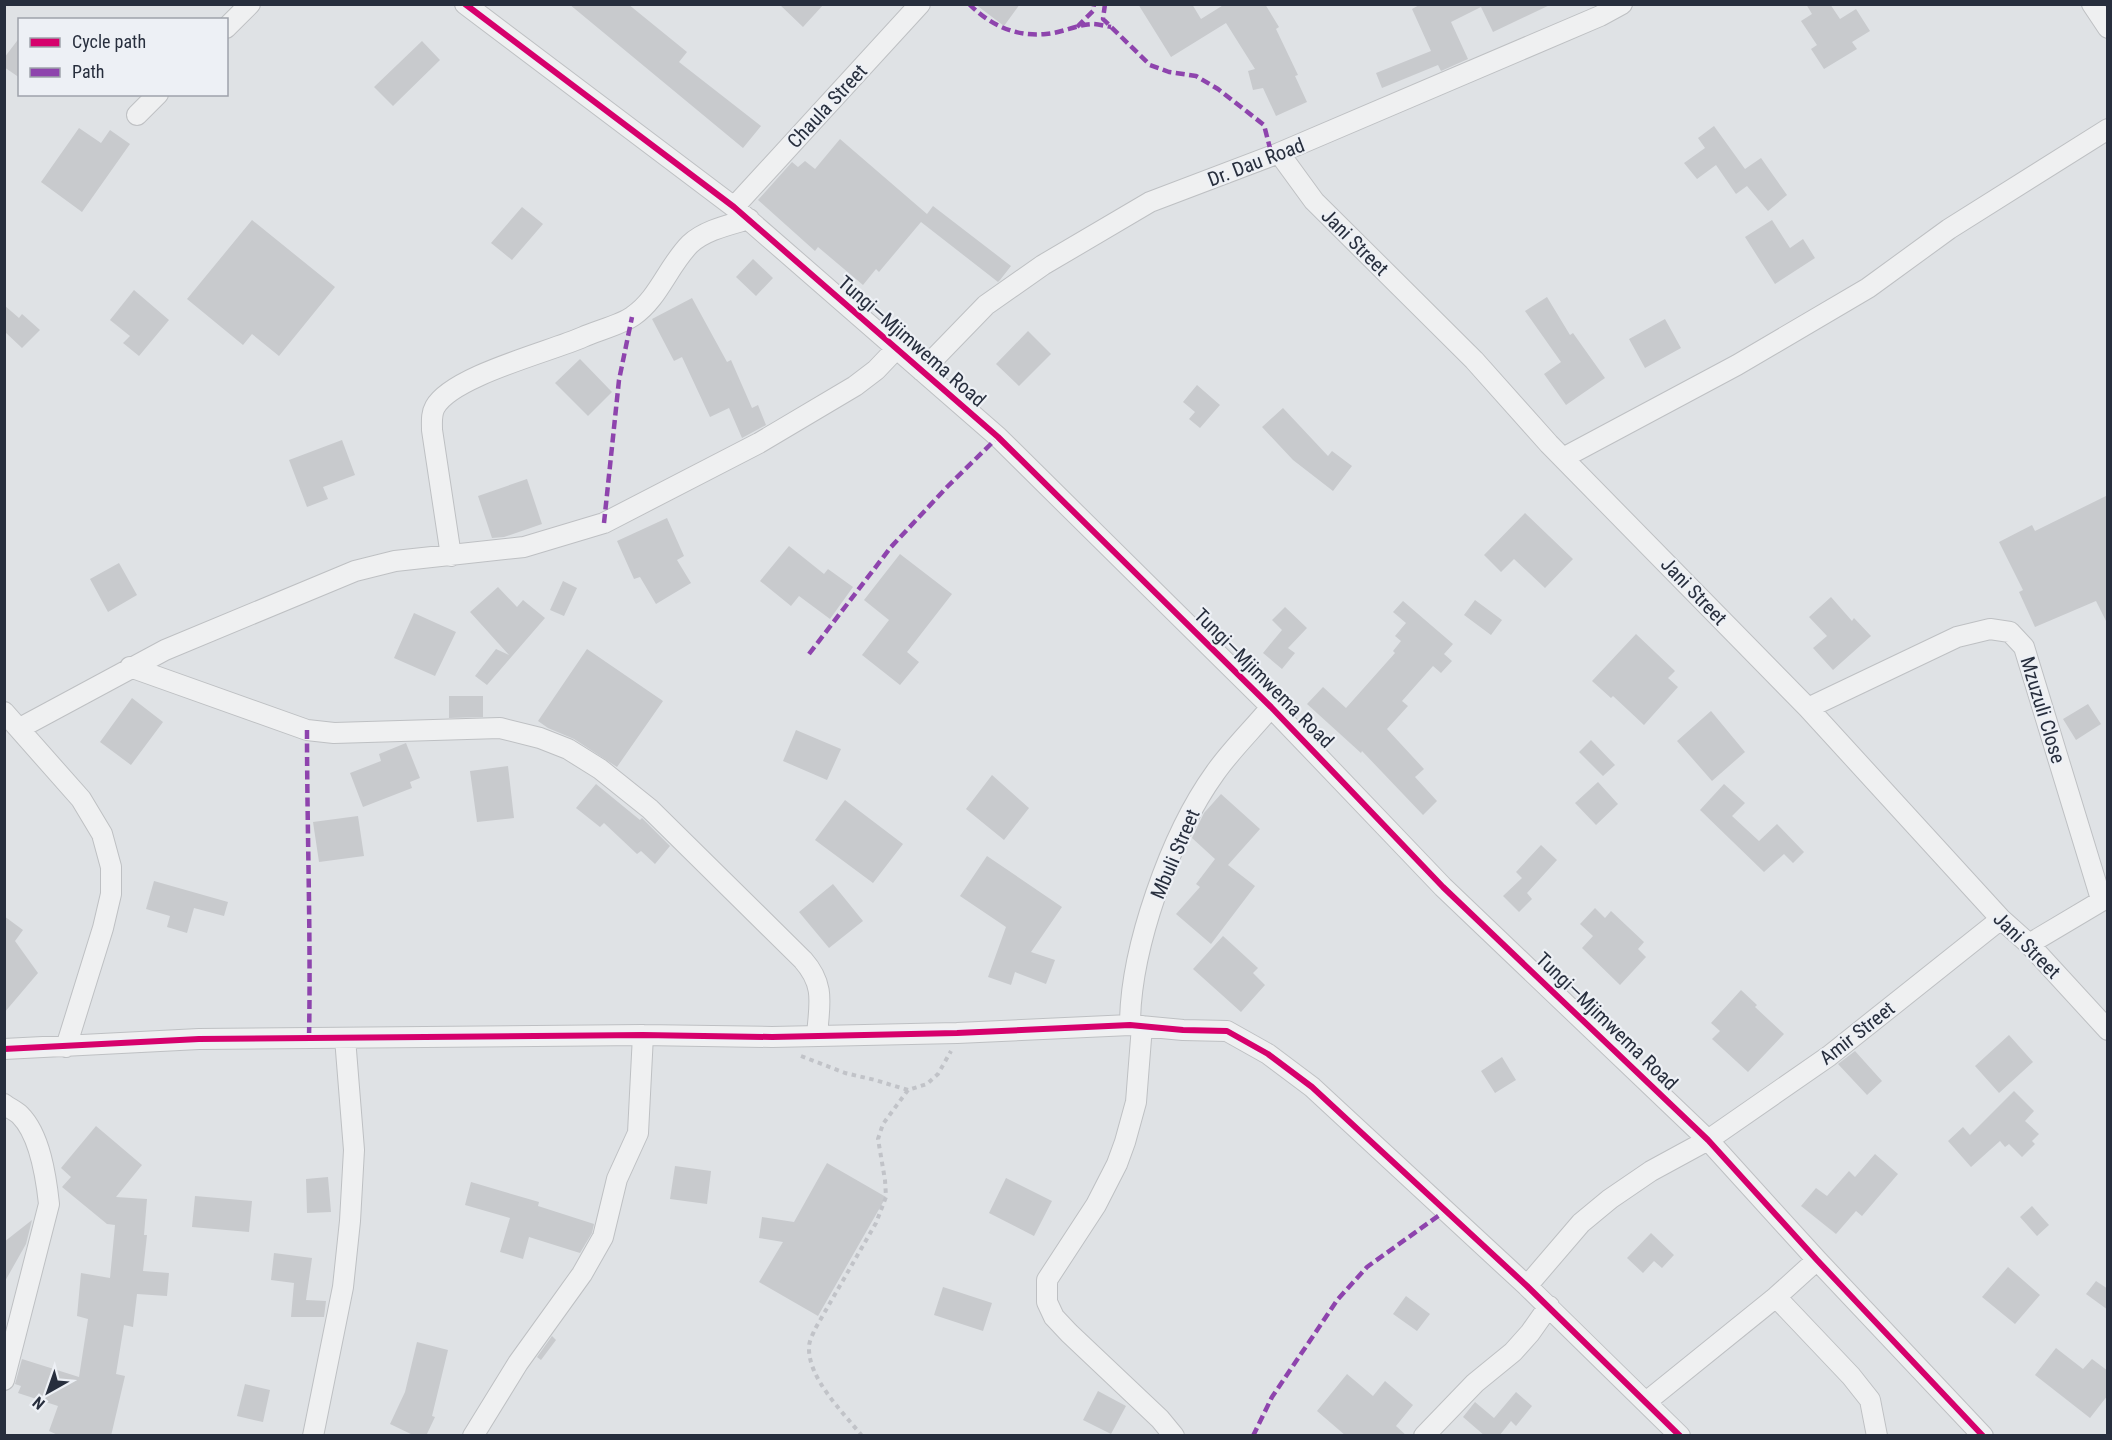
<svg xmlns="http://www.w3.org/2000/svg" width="2112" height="1440" viewBox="0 0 2112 1440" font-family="'Roboto Condensed',sans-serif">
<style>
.building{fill:#c8cacd}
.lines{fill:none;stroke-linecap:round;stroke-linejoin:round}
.minor-casing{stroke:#bec0c3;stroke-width:22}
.path{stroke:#c1c3c8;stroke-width:4;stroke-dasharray:4.5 4.5;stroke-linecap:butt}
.minor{stroke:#eff0f1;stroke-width:20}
.quiet{stroke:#8e44ad;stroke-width:4.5;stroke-dasharray:9 4.5;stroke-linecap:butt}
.cycleway-casing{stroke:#edf0f5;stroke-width:10}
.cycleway{stroke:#d6006c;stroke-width:6}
.labels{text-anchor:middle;stroke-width:4.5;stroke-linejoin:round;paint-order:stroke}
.street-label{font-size:20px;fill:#272e3d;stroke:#edf0f5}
</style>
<rect width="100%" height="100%" fill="#dfe2e5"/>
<!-- building -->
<path class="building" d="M569 4H628L687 52 679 62 761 126 743 148Z
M779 4H824L803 27Z
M975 4H1020L1004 26Z
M1138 4H1192L1201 19 1225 4H1265L1279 27 1276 29 1298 75 1295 76 1307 102 1276 116 1263 88 1253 90 1248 71 1255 69 1226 23 1171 57Z
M1421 4H1552L1493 32 1481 7 1451 22 1468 59 1441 71 1438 65 1382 88 1376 73 1431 51 1412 9Z
M1806 4H1830L1840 19 1856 9 1870 31 1852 42 1857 49 1824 69 1811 49 1817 45 1801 21 1812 14Z
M20 37V78L4 67V58Z
M422 41 440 60 393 106 374 87Z
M1714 126 1745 169 1761 158 1787 195 1768 211 1747 186 1736 194 1716 165 1697 179 1684 163 1705 148 1698 138Z
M79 128 101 143 110 130 130 144 82 212 41 182Z
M840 139 927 214 933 206 1011 266 1000 280 998 282 921 222 879 272 876 269 863 285 818 247 815 251 758 200 792 162 798 167 805 161 815 169Z
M522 207 543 224 512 260 491 243Z
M252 220 335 287 279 356 252 334 243 345 187 299Z
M1772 220 1790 248 1803 239 1815 258 1775 284 1745 237Z
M753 259 773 278 756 296 736 277Z
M134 290 169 320 139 356 123 343 130 336 110 320Z
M1547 297 1570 335 1573 333 1605 378 1566 405 1544 374 1561 362 1525 311Z
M692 298 727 362 731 360 752 408 758 405 766 425 742 438 729 408 710 417 682 357 674 361 652 319Z
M4 305 19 318 22 314 40 330 22 348 4 331Z
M1665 319 1681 348 1645 368 1629 339Z
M1028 331 1051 354 1019 386 996 364Z
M580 359 612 392 588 416 555 383Z
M1197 385 1220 405 1200 428 1189 419 1195 412 1183 402Z
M1283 408 1328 456 1332 451 1352 466 1333 491 1293 460 1262 427Z
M342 440 355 475 323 487 328 499 307 507 289 460Z
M527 479 542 524 504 537 492 538 478 496Z
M2108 495V625L2096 601 2035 627 2019 592 2023 590 1999 542 2032 525 2035 531Z
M1525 513 1573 559 1545 588 1514 559 1501 572 1484 555Z
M667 518 684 556 677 560 691 583 656 604 640 577 634 579 617 541Z
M789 546 824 574 828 569 853 587 830 619 799 596 791 606 760 581Z
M900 554 952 594 907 652 919 662 900 685 862 655 889 620 864 600Z
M119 563 137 595 108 612 90 579Z
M563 581 577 588 564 616 550 610Z
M498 587 517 607 523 600 545 618 487 685 475 676 496 649 509 655 470 612Z
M1831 597 1852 621 1854 618 1871 636 1833 670 1813 648 1827 636 1809 617Z
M1475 600 1502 620 1491 635 1464 615Z
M1403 601 1453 644 1444 654 1452 661 1441 673 1433 666 1402 701 1408 706 1387 729 1424 769 1415 777 1437 801 1423 815 1362 751 1361 753 1307 704 1323 687 1346 708 1395 653 1393 651 1401 641 1395 636 1406 623 1393 612Z
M1285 607 1307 628 1288 648 1295 653 1282 669 1263 653 1282 630 1272 620Z
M414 613 456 632 435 676 394 658Z
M1636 634 1675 671 1668 678 1678 687 1644 725 1613 696 1611 698 1592 681Z
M587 649 663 701 617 767 574 739 548 728 538 721Z
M449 696H483V717L449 718Z
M132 698 163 722 131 765 100 742Z
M2088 704 2101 724 2076 740 2063 719Z
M1711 711 1745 752 1712 781 1677 741Z
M796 730 841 749 827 780 783 761Z
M1591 740 1615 765 1603 776 1579 752Z
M406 743 420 778 410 782 412 788 363 807 350 773 381 761 379 754Z
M508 766 514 818 477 822 470 771Z
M992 775 1029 808 1004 840 966 809Z
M1598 782 1618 804 1596 825 1575 803Z
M596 784 640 820 642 818 670 846 655 864 641 851 637 854 604 823 600 827 576 808Z
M1724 784 1745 803 1732 816 1759 841 1777 824 1804 852 1793 863 1784 854 1764 872 1700 810Z
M1221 794 1260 829 1228 865 1255 886 1211 944 1176 914 1200 887 1196 884 1215 859 1192 838 1204 813Z
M845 800 903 844 873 883 815 840Z
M358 816 364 856 319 862 313 822Z
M1541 845 1557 860 1527 893 1532 899 1519 912 1503 896 1522 878 1516 872Z
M987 856 1062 907 1031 952 1055 960 1046 984 1015 972 1011 985 988 977 1006 927 960 896Z
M154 881 228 902 224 916 194 908 187 933 167 927 170 916 146 909Z
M833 884 863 921 829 948 799 912Z
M1595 908 1605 918 1611 911 1644 942 1638 949 1646 957 1620 985 1582 948 1593 936 1580 924Z
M4 916 23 930 15 941 38 973 4 1013Z
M1223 936 1258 968 1253 973 1265 985 1241 1012 1193 969Z
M1741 990 1757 1005 1755 1007 1784 1034 1748 1072 1712 1039 1720 1031 1711 1023Z
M2009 1035 2033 1062 1999 1093 1975 1066Z
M1855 1051 1882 1081 1867 1095 1838 1064Z
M1502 1057 1516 1080 1495 1093 1481 1071Z
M2014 1091 2034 1111 2025 1121 2039 1134 2032 1141 2035 1144 2022 1157 2009 1144 2005 1147 2000 1141 1971 1167 1948 1141 1963 1127 1970 1135Z
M96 1126 142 1165 116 1197 147 1199 144 1235H147L143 1271 169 1273 167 1296 137 1294 133 1327 124 1325 116 1374 125 1376 111 1436H60L49 1431 58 1406 18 1393 21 1386 15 1384 22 1359 79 1377 88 1319 77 1316 81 1273 110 1278 115 1225 107 1224 62 1187 71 1177 61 1168Z
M1875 1154 1898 1174 1862 1216 1856 1211 1836 1234 1801 1206 1816 1188 1827 1196 1849 1171 1855 1177Z
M827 1163 886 1197 818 1316 759 1282 783 1242 759 1238 762 1217 794 1222Z
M675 1166 711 1171 707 1204 670 1199Z
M328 1177 331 1212 307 1213 306 1179Z
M1006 1178 1052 1201 1034 1236 989 1213Z
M471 1182 539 1202 538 1206 594 1224 592 1233 580 1253 529 1237 523 1259 500 1252 510 1218 465 1205Z
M195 1196 252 1201 249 1232 192 1227Z
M2032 1206 2049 1225 2037 1236 2020 1217Z
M32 1220 26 1244 4 1283V1242Z
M1651 1233 1674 1255 1662 1268 1654 1261 1643 1273 1627 1258Z
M274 1253 312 1258 306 1300 326 1301 324 1317H291L294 1283 271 1280Z
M2008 1267 2040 1295 2015 1324 1982 1297Z
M2096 1281 2108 1289V1310L2086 1294Z
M943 1287 992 1303 983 1331 934 1315Z
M1406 1296 1430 1314 1417 1331 1393 1314Z
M552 1336 556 1340 541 1360 537 1357Z
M417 1342 448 1350 432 1416 435 1417 426 1436H415L390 1424 405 1392Z
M2056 1348 2083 1369 2092 1359 2108 1371V1395L2090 1418 2035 1375Z
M1347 1374 1373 1396 1385 1381 1413 1405 1396 1426 1407 1436H1346L1317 1411Z
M245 1384 270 1390 263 1422 237 1416Z
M1098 1391 1126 1406 1111 1434 1083 1420Z
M1516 1392 1532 1406 1516 1426 1511 1421 1499 1436H1485L1463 1417 1475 1402 1494 1418Z"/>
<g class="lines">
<!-- minor casing -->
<g class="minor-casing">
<path id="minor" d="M465 4 734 207 998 437 1271 707 1443 887 1708 1140 1817 1260 1983 1436
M2092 4 2108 28
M226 28 250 4
M137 115 158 94
M1279 153 1314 201 1474 360 1549 444 1808 708 2001 919 2029 944 2108 1030
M734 207 920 4
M922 371 986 305 1043 265 1150 202 1279 153 1600 16 1622 4
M1563 458 1737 365 1868 288 1949 229 2108 129
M451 556 432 430C432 422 431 414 435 407 452 376 549 352 583 337 596 331 623 324 633 316 659 298 668 266 690 244 705 230 729 225 749 219
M130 667 307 730 334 733 500 728 540 738 568 749 600 769 650 809 803 960C826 986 819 1005 817 1036
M1808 708 1957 637 1990 629 2010 632 2024 647 2101 899
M4 712 81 799 102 834 111 867V894L103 928 66 1047
M20 728 165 650 355 571 395 561 524 547 604 523 759 443 855 386 876 370 896 349
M2029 944 2108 897
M1130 1025C1130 949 1171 834 1215 773 1231 750 1253 729 1271 707
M1142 1026 1136 1102 1125 1142 1117 1164 1096 1205 1047 1280V1302L1054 1317 1069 1333 1160 1419 1174 1436
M4 1049 199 1039 643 1035 772 1037 957 1033 1130 1025 1183 1030 1227 1031 1268 1054 1312 1087 1527 1286 1680 1436
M4 1104C9 1108 16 1111 20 1115 40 1135 46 1176 49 1204L4 1380
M1527 1286 1581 1223 1610 1199 1651 1171 1708 1140 1829 1056 2001 919
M1776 1297 1851 1376 1870 1400 1877 1436
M1646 1402 1776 1297 1817 1260
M313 1436 343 1287 350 1221 354 1150 345 1038
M473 1436 518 1363 582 1274 603 1237 617 1179 638 1133 643 1035
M1424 1436 1475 1383 1513 1352 1530 1333 1549 1306"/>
</g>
<!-- path -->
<path class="path" d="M801 1056 845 1073 875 1080 908 1090
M862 1436C843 1412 808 1379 809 1347 809 1341 813 1334 815 1329L876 1223 886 1197 885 1180 878 1139 883 1124 908 1090 927 1084 938 1074 951 1051"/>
<!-- minor -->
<use href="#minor" class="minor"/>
<!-- quiet -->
<path class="quiet" d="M969 4C990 25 1015 37 1046 34 1061 33 1076 25 1092 24 1098 24 1105 26 1111 27
M1105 4 1103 19 1150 65 1169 72 1196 76 1218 89 1264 125 1272 156
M1077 27 1093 11 1094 4
M604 523 619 380 632 317
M809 654 891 547 947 487 998 437
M307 730C307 833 311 936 309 1038
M1253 1436 1272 1397 1338 1299 1367 1267 1445 1211"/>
<!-- cycleway casing -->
<g class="cycleway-casing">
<path id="cycleway" d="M465 4 734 207 998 437 1271 707 1443 887 1708 1140 1817 1260 1983 1436
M4 1049 199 1039 643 1035 772 1037 957 1033 1130 1025 1183 1030 1227 1031 1268 1054 1312 1087 1527 1286 1680 1436"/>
</g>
<!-- cycleway -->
<use href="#cycleway" class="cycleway"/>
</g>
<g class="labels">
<!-- street labels -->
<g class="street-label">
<text transform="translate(827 106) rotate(-47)" y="7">Chaula Street</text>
<text transform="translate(1256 162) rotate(-21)" y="7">Dr. Dau Road</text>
<text transform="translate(1355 242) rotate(45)" y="7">Jani Street</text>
<text transform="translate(912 341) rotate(41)" y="7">Tungi—Mjimwema Road</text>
<text transform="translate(1694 591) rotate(46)" y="7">Jani Street</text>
<text transform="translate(1264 678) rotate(45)" y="7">Tungi—Mjimwema Road</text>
<text transform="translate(2043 710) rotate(73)" y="7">Mzuzuli Close</text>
<text transform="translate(1175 854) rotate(-67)" y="7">Mbuli Street</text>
<text transform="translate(2027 945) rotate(45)" y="7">Jani Street</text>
<text transform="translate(1607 1021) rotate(44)" y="7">Tungi—Mjimwema Road</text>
<text transform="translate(1857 1033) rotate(-38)" y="7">Amir Street</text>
</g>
</g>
<!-- border -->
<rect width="2112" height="1440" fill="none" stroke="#272e3d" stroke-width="12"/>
<!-- legend -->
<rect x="18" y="18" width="210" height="78" fill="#edf0f5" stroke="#9ea2ab" stroke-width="1.5"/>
<rect x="30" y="38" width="30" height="9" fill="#d6006c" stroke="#9ea2ab" stroke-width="1.5"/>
<text x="72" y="48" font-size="18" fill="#272e3d">Cycle path</text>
<rect x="30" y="68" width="30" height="9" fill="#8e44ad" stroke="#9ea2ab" stroke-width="1.5"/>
<text x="72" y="78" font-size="18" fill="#272e3d">Path</text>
<!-- north arrow -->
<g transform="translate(48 1392) rotate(220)" stroke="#edf0f5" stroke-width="4.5" paint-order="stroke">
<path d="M0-4.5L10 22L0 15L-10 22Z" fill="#272e3d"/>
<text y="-9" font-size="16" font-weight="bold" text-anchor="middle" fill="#272e3d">N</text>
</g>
</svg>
